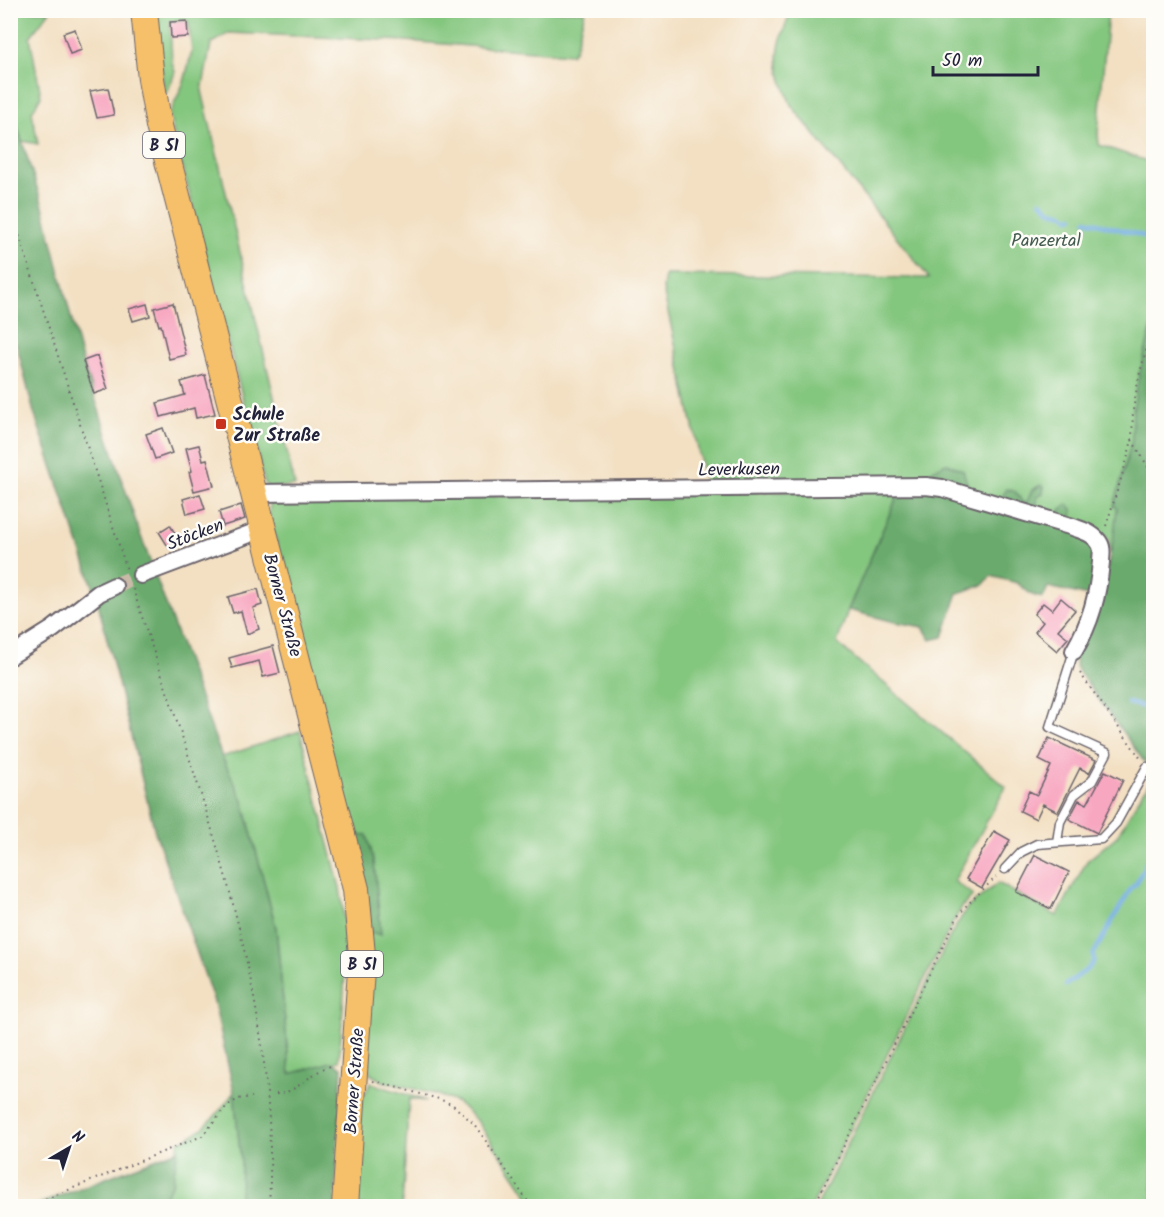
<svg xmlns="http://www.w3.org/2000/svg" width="1164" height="1217" viewBox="0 0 1164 1217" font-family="Kalam,sans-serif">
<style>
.green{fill:#83c67e;stroke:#52745c;stroke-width:1.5}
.forest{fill:#6aab6d;stroke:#466654;stroke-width:1.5}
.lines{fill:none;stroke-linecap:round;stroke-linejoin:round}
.stream{stroke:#70ace1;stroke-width:4.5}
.building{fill:#f8a7c1}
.street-tunnel{stroke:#c9baa8;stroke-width:16;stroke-dasharray:16 8;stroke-linecap:butt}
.lane-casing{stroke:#6b646b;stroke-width:11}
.street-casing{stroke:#6b646b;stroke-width:20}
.primary-casing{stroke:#6b646b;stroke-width:28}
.path{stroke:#6b646b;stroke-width:2;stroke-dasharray:1.5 4.5;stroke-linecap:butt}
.lane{stroke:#fff;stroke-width:8}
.street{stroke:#fff;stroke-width:16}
.primary{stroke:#f6c06b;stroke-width:26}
.poi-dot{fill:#c8321e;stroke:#fdfcf7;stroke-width:2}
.labels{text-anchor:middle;stroke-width:5;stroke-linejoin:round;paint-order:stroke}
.shield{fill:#fdfcf7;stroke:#646373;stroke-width:1.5}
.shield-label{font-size:16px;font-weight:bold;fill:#22223b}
.park-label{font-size:18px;fill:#445b52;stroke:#fdfcf7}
.poi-label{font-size:18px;font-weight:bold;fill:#22223b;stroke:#fdfcf7;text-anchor:start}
.street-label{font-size:18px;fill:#22223b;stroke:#fdfcf7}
</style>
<rect width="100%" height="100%" fill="#fdfcf7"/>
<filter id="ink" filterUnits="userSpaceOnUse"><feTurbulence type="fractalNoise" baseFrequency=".0167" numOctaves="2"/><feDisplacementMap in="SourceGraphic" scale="12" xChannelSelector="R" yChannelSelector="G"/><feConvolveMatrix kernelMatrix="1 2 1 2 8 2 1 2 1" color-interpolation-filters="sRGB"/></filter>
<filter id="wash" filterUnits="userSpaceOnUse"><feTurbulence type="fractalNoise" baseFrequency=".008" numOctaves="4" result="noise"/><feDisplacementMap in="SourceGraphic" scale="24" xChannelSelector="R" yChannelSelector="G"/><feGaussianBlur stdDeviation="1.35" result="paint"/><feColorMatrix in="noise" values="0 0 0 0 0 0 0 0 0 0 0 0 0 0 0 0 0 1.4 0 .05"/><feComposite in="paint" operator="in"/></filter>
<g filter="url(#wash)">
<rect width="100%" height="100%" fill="#f3e0c3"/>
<!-- green -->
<path class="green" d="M10 11H50L30 37 41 96 32 112 38 144 22 141 11 104Z
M152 11H585L575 49 571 54 405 41 229 33 211 44 202 91 295 486 269 488 265 484 169 115 184 82 192 51 188 21 170 22 172 62 175 72 168 91 165 93Z
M791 11H1108L1098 134 1099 145 1153 163V759L1110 566 1109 539 1089 527 1055 519 1022 503 922 482 706 486 663 289 665 275 929 278 791 105C774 62 774 53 791 11Z
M900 490 848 610 837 643 1006 787 954 881 973 895 962 907 953 922 812 1206H535L478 1122 458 1103 438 1095 382 1081 370 1074 366 1032 370 932 381 934 352 835 269 513 270 505 277 499Z
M300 731 340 888C350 945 343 1004 339 1061L290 1075 276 928 243 801 222 757Z
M1153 779V1206H817L950 936 967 908 998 883 1057 916 1087 861 1117 836 1141 795Z
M371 1083 427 1101 409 1099 402 1206H353L361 1100Z
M234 1092 241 1162 240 1206H159L172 1184 179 1141C204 1133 219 1112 234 1092Z"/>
<!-- forest -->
<path class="forest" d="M10 104 43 206 80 353 139 531 222 757 243 801 276 928 290 1074 331 1062 342 1067 335 1206H240L241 1162 234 1092 214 1002 155 832 96 595 34 413 11 323Z
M1153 322V774L1076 668 1074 651 1101 598 1113 541 1117 508 1114 506 1132 440 1133 410 1139 376Z
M946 463 963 470 969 490 1001 499 1007 489 1016 492 1022 502H1027L1032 490 1041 485 1044 487 1043 493 1037 497V508L1055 519 1061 509 1068 504 1073 511 1071 522 1092 544 1096 573 1093 597 1048 587 1043 598 1032 595 1017 583 991 576 983 585 958 593 943 637 931 640 923 627 895 622 848 610 900 490 922 482 933 470Z
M352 835H367L374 861 381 935 370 932Z
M178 1150 172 1184 159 1206H34Z"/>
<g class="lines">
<!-- stream -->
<path class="stream" d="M1041 201 1052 211 1065 214 1069 218 1073 217
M1086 220 1154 239
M1128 703 1145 707 1154 698
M1066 985 1089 968 1094 960 1093 955 1131 888 1136 884 1154 847"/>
</g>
<g id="blocks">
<!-- building -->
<path class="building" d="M187 21 188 37 171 38 170 22Z
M75 29 82 50 70 54 63 33Z
M108 88 114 115 97 118 90 91Z
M173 303 186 355 169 359 161 325 159 326 154 308Z
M147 304 150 316 133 321 129 309Z
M97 356 108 389 94 394 83 361Z
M205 375 215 414 196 418 194 408 161 417 157 403 185 395 181 382Z
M163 428 172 453 155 459 146 434Z
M199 445 203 460 207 459 214 486 194 491 189 472 192 471 186 448Z
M200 494 205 509 187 514 183 499Z
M241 505 245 519 223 526 219 512Z
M170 525 180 542 169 548 159 532Z
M258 589 262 605 253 608 259 629 247 634 241 611 233 613 228 597Z
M1061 598 1075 610 1058 630 1068 638 1057 651 1035 632 1043 622 1034 614 1043 603 1052 610Z
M273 646 280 673 263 677 259 661 232 668 229 658Z
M1049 738 1096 760 1089 773 1080 768 1058 812 1043 804 1036 819 1020 811 1029 791 1037 795 1051 766 1039 760Z
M1105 771 1123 780 1097 833 1069 819 1079 800 1087 804Z
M994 831 1010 840 982 888 966 879Z
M1035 855 1069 872 1051 909 1016 892Z"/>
</g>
</g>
<g filter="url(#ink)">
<use href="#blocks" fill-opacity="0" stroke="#6b646b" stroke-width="1.5"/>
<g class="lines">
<!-- street-tunnel -->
<path class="street-tunnel" d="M114 586 141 575"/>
<!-- lane casing -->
<g class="lane-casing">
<path id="lane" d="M1057 842 1060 822 1074 795 1092 781 1107 753 1050 727 1074 651
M1005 869 1021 852 1037 844 1101 839 1116 823 1147 767"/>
</g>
<!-- street casing -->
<g class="street-casing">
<path id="street" d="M255 493 926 486 942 488 1073 527C1083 531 1094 533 1100 544 1103 549 1101 556 1101 562 1098 595 1091 622 1074 651
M141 575 263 529
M10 656 53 629 99 593 114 586"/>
</g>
<!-- primary casing -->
<g class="primary-casing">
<path id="primary" d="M144 10 151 79 159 126 356 889 362 955 345 1206"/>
</g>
<!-- path -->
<path class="path" d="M10 207 127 570
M1132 440 1154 477
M1106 526 1126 463 1132 440 1133 410 1139 376 1154 322
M133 589C198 791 281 990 269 1206
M1080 673 1141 759
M373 1081 439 1099 453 1105 474 1124 531 1206
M276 1094C299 1093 309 1071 334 1065
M29 1206 202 1136 227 1106 238 1099 252 1097
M814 1206 958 916 966 906 996 877"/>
<!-- lane -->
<use href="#lane" class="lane"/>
<!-- street -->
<use href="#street" class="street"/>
<!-- primary -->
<use href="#primary" class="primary"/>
</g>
</g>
<!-- markers -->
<rect class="poi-dot" x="215" y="418" width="12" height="12" rx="3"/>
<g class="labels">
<!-- shield labels -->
<g class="shield">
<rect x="143" y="132" width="42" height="26" rx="4.5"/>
<rect x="341" y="951" width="42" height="26" rx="4.5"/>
</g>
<g class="shield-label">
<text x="164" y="151">B 51</text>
<text x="362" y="970">B 51</text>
</g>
<!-- park labels -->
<g class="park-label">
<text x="1046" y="246">Panzertal</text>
</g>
<!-- poi labels -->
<g class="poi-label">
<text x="233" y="420">Schule<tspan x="233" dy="21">Zur Straße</tspan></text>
</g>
<!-- street labels -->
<g class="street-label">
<text transform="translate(739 469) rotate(-1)" y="6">Leverkusen</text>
<text transform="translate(195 534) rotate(-21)" y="6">Stöcken</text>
<text transform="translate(283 605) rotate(75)" y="6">Borner Straße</text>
<text transform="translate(354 1081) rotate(-86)" y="6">Borner Straße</text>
</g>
</g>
<!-- margin -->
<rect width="1164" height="1217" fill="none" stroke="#fdfcf7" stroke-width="36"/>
<!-- north arrow -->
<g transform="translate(69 1148) rotate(39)" stroke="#fdfcf7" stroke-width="4.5" paint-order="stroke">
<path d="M0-4.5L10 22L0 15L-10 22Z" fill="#22223b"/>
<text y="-9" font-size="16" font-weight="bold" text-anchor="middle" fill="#22223b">N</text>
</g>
<!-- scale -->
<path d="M933 66v9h105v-9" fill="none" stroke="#22223b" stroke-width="3"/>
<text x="942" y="66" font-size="18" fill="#22223b" stroke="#fdfcf7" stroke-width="4.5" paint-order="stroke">50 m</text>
</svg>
